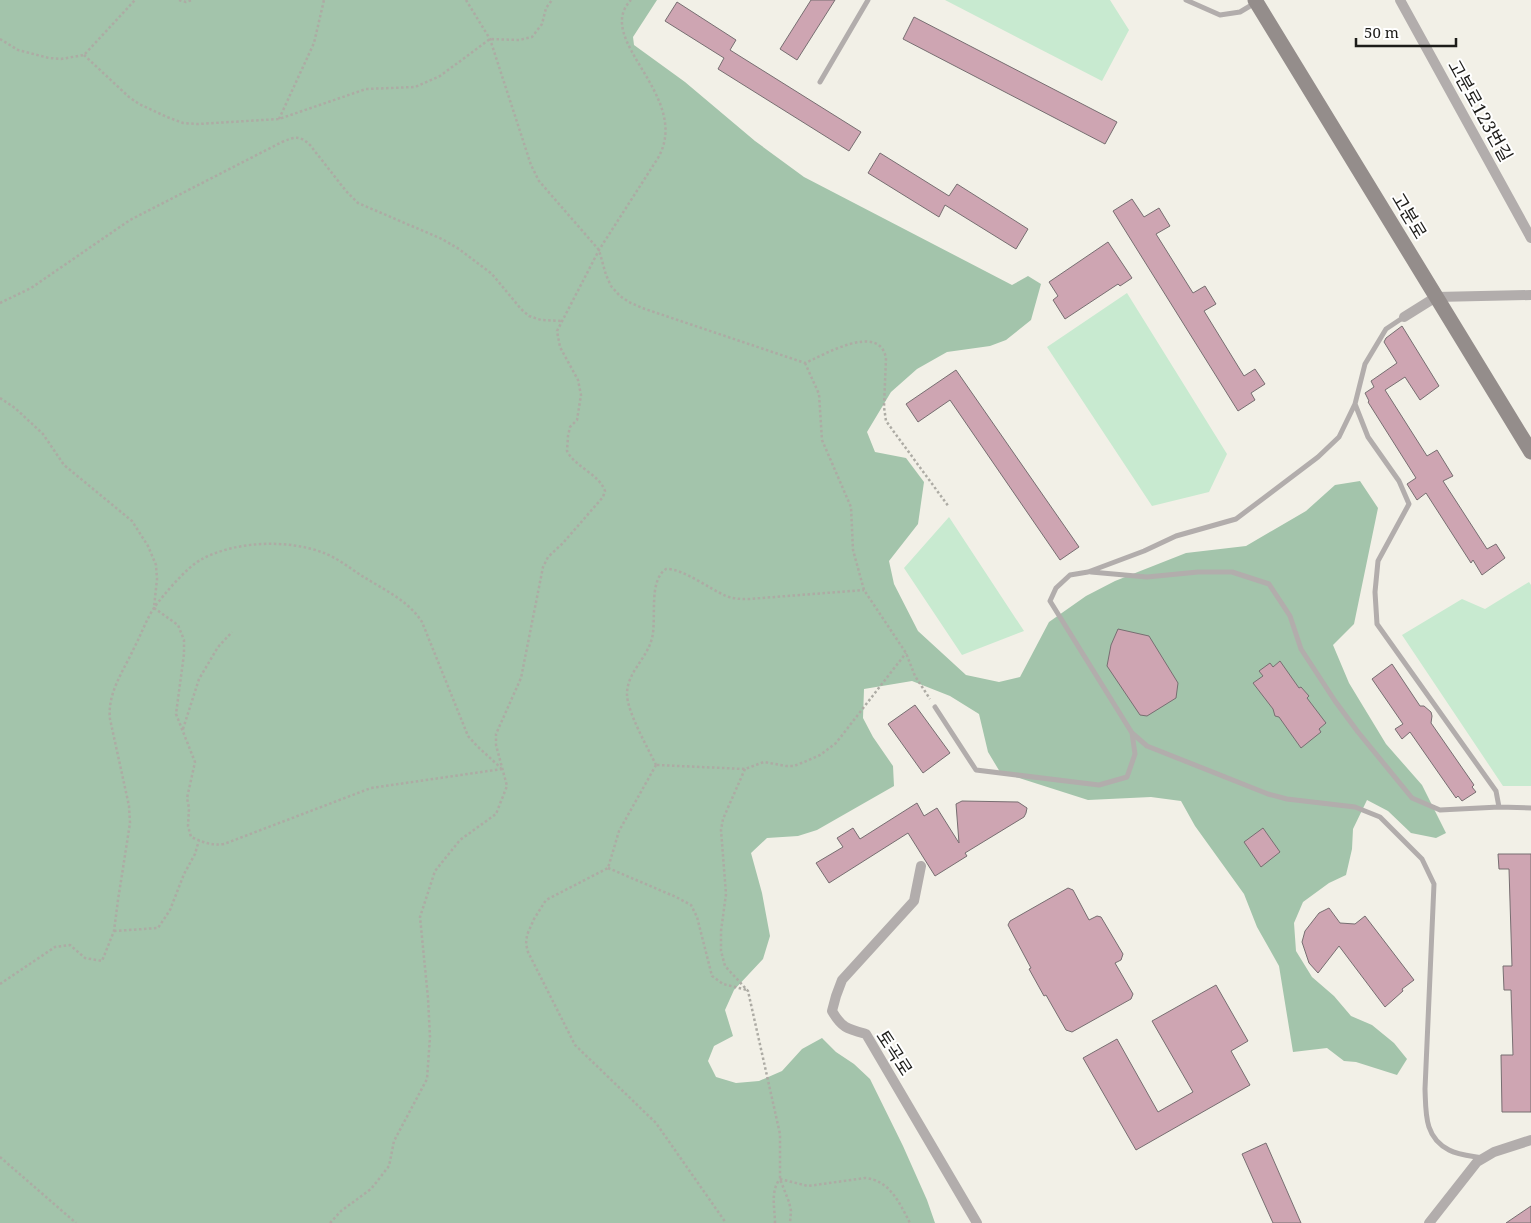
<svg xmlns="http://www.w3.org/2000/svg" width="1531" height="1223" viewBox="0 0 1531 1223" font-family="'Noto Serif','Noto Sans KR',serif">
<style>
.green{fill:#c8ead0}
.forest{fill:#a3c4ab}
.building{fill:#cea5b2;stroke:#776e71}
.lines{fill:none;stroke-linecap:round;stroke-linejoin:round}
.path{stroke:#adaba4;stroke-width:2.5;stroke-dasharray:2.5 2.5;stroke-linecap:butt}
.lane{stroke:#b2adac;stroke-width:5}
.street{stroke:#b2adac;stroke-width:10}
.secondary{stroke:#948d8b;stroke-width:15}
.labels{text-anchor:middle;stroke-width:4;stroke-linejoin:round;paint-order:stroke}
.street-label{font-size:18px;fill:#1d1c19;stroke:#fff}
</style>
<rect width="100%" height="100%" fill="#f2f0e7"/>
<!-- green -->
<path class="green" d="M945 0H1110L1129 30 1102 81Z
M1127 293 1227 454 1209 492 1152 506 1047 347Z
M949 517 1024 631 962 655 904 568Z
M1529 582 1531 585V786H1503L1402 635 1462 599 1485 609Z"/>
<!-- forest -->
<path class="forest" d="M0 0H657L633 37 634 45 685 82 755 141 804 177 1012 285 1028 276 1041 284 1031 320 1006 340 990 346 947 352 917 369 891 392 867 432 875 452 906 458 924 482 918 524 889 561 894 584 918 631 966 675 999 682 1020 677 1049 622 1086 596 1115 581 1186 553 1246 546 1306 511 1335 485 1360 481 1378 508 1354 624 1333 645 1349 683 1386 744 1422 785 1446 833 1436 838 1411 833 1388 811 1367 800 1353 829 1352 849 1346 875 1329 883 1303 902 1294 923 1296 951 1312 977 1334 996 1351 1016 1372 1025 1394 1043 1407 1059 1397 1075 1356 1062 1344 1061 1327 1048 1293 1052 1279 966 1257 927 1244 894 1195 826 1181 801 1151 797 1088 800 1000 772 988 752 979 714 950 696 912 681 864 689 863 718 873 737 893 766 894 786 817 830 798 836 767 838 751 853 762 893 770 936 763 959 734 990 725 1010 733 1036 714 1046 708 1061 716 1077 736 1083 759 1081 782 1071 802 1049 822 1038 836 1052 854 1064 870 1079 903 1146 927 1200 935 1223H0Z"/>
<!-- building -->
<path class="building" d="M811 0H835L797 60 780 49Z
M677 2 736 40 730 50 861 132 849 151 718 69 724 58 665 21Z
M914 17 1117 122 1105 144 903 39Z
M880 153 949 196 957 184 1028 229 1016 249 945 205 939 217 868 173Z
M1132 199 1144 217 1159 208 1170 226 1156 234 1193 293 1205 286 1216 304 1204 311 1244 376 1255 369 1265 384 1251 393 1255 400 1238 411 1113 211Z
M1108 242 1132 278 1120 286 1118 284 1065 319 1053 300 1058 296 1049 282Z
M1402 326 1439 386 1420 400 1405 377 1385 390 1427 456 1437 450 1453 476 1443 481 1487 549 1496 544 1505 558 1482 575 1473 560 1471 563 1426 493 1417 500 1407 484 1416 478 1368 402 1369 401 1365 393 1374 387 1371 381 1397 363 1384 342 1386 338Z
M956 370 1079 547 1060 560 950 400 918 422 906 404Z
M1118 629 1149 636 1178 683 1176 698 1147 716 1140 715 1107 666 1111 645Z
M1280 661 1299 688 1301 687 1309 696 1307 698 1326 723 1319 729 1321 732 1301 748 1279 717 1275 716 1273 709 1253 683 1263 676 1259 671 1270 663 1273 667Z
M1392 664 1420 706H1424L1431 712 1432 716 1431 723 1474 785 1472 787 1476 792 1462 801 1458 796 1456 798 1410 732 1402 739 1395 729 1403 724 1372 679Z
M915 705 950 753 923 773 888 724Z
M962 801 1018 802 1027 808 1026 813 1024 817 965 853 967 856 935 876 908 833 829 883 816 863 843 847 837 838 853 828 860 839 917 803 924 816 937 808 959 843 956 804Z
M1263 828 1280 852 1261 867 1244 842Z
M1498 854H1531V1112H1502L1501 1055H1513L1511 990H1504L1503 966H1512L1509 869H1499Z
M1068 888 1073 890 1089 920 1097 916 1101 917 1123 954 1121 960 1115 963 1133 994 1131 999 1072 1032 1066 1030 1046 995 1044 996 1029 969 1031 968 1008 925 1010 921Z
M1329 908 1340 923 1355 924 1365 916 1414 980 1402 989 1403 991 1385 1007 1339 946 1318 973 1309 963 1302 942 1305 931 1319 913Z
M1216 985 1248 1041 1231 1051 1250 1085 1136 1150 1083 1058 1117 1039 1158 1112 1193 1092 1152 1021Z
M1266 1143 1301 1223H1273L1242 1154Z
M1531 1206V1223H1506Z"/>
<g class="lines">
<!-- path -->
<path class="path" d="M179 0 186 2 192 0
M466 0 490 39 531 165 539 181 599 250 606 275 611 286 620 296 629 302 645 309 805 363C824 355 879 322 886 358L884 407 886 421 949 507
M0 39 18 50 49 58 61 59 84 55 135 0
M84 55 129 97 139 104 167 117 183 123 198 124 279 119 366 89 415 87 440 76 490 39 519 40 532 37 542 24 546 8 552 0
M279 119 314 43 324 0
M0 303 31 288 130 220 282 142C294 137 300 135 310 145L346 191 358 203 442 239 459 249 492 274 521 309 529 316 541 320 561 321
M805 363 819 394 822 440 851 507 853 550 864 590 906 653 915 676 930 699
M0 398 15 408 43 434 64 465 132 521 148 546 156 565 157 579 154 607
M154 608 178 625 184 640V654L176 714 195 762 187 798 189 808 188 826 191 837C203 842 211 846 224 844L371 788 502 769
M183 729 199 679 218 647 232 632
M656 765 619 831 608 868 546 900 534 919 527 935 526 944 528 952 575 1045 656 1123 726 1223
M656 765C648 748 627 712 627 694 627 672 647 659 652 638 657 618 648 581 666 569 682 568 710 589 726 596 734 599 741 599 749 599L864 590
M657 765 745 769 764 762 786 766H794L804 762 820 755 836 743 906 653
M745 769 723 819 721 830 726 894 721 931V951L725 966 748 991 780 1134V1179L789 1202 791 1211 790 1223
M608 868 676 897 691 905 697 917 712 976 723 984 747 990
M114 931 158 928 170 910 184 874 195 854 199 840
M0 984 55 947 70 945 85 958 102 961 114 931 118 900 130 823 129 806 110 719C107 693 124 670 134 648 141 635 146 620 154 608 163 595 188 566 202 559 236 541 288 539 324 553 337 558 350 568 362 576 383 589 409 601 422 622L468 736 477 746 501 768
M0 1157 76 1223
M780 1179 808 1186 865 1178C890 1180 900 1204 910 1223
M330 1223 341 1211 371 1189 389 1166 394 1141 427 1079 430 1037 428 998 420 917 435 871 460 840 496 814 507 786 496 745V734L521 678 543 567 548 557 563 543 603 497 605 491C599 474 575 467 567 451L568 436 570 427 577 420 581 395 578 380 560 347 557 331 599 250 658 158C693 96 592 40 631 0
M775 1223C775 1209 770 1191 780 1179"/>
<!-- lane -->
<path class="lane" d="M1186 0 1220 15 1240 12 1255 3
M820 82 868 0
M1404 317 1386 329 1365 364 1355 404 1368 437 1399 481 1409 504 1378 561 1375 592 1377 624 1496 791 1499 807 1531 808
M1355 404 1339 437 1318 457 1236 519 1176 536 1144 551 1088 572 1070 575 1056 588 1050 601 1132 733 1147 746 1268 794 1287 799 1355 807 1380 817 1422 859 1434 884 1425 1089C1426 1113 1424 1137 1449 1150 1458 1155 1472 1156 1483 1158
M1091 572 1147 577 1198 572H1232L1269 584 1290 616 1301 649 1335 701 1358 732 1412 798 1440 810 1499 807
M935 707 976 770 1099 785 1127 777 1135 754 1132 733"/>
<!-- street -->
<path class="street" d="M1400 0 1531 238
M1404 317 1436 297 1531 295
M921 866 914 901 842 980 836 996 832 1011C842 1028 847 1029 866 1034L977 1223
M1429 1223 1477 1162 1494 1152 1531 1140"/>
<!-- secondary -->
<path class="secondary" d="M1255 0 1531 452"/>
</g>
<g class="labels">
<!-- street labels -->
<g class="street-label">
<text transform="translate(1480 111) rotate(61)" y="6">고분로123번길</text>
<text transform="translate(1409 216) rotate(59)" y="6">고분로</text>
<text transform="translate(894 1053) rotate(57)" y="6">토곡로</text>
</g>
</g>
<!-- scale -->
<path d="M1356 38v8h100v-8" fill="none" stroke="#1d1c19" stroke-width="2.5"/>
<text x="1364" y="38" font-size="15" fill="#1d1c19" stroke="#ffffff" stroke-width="4" paint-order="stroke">50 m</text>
</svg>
